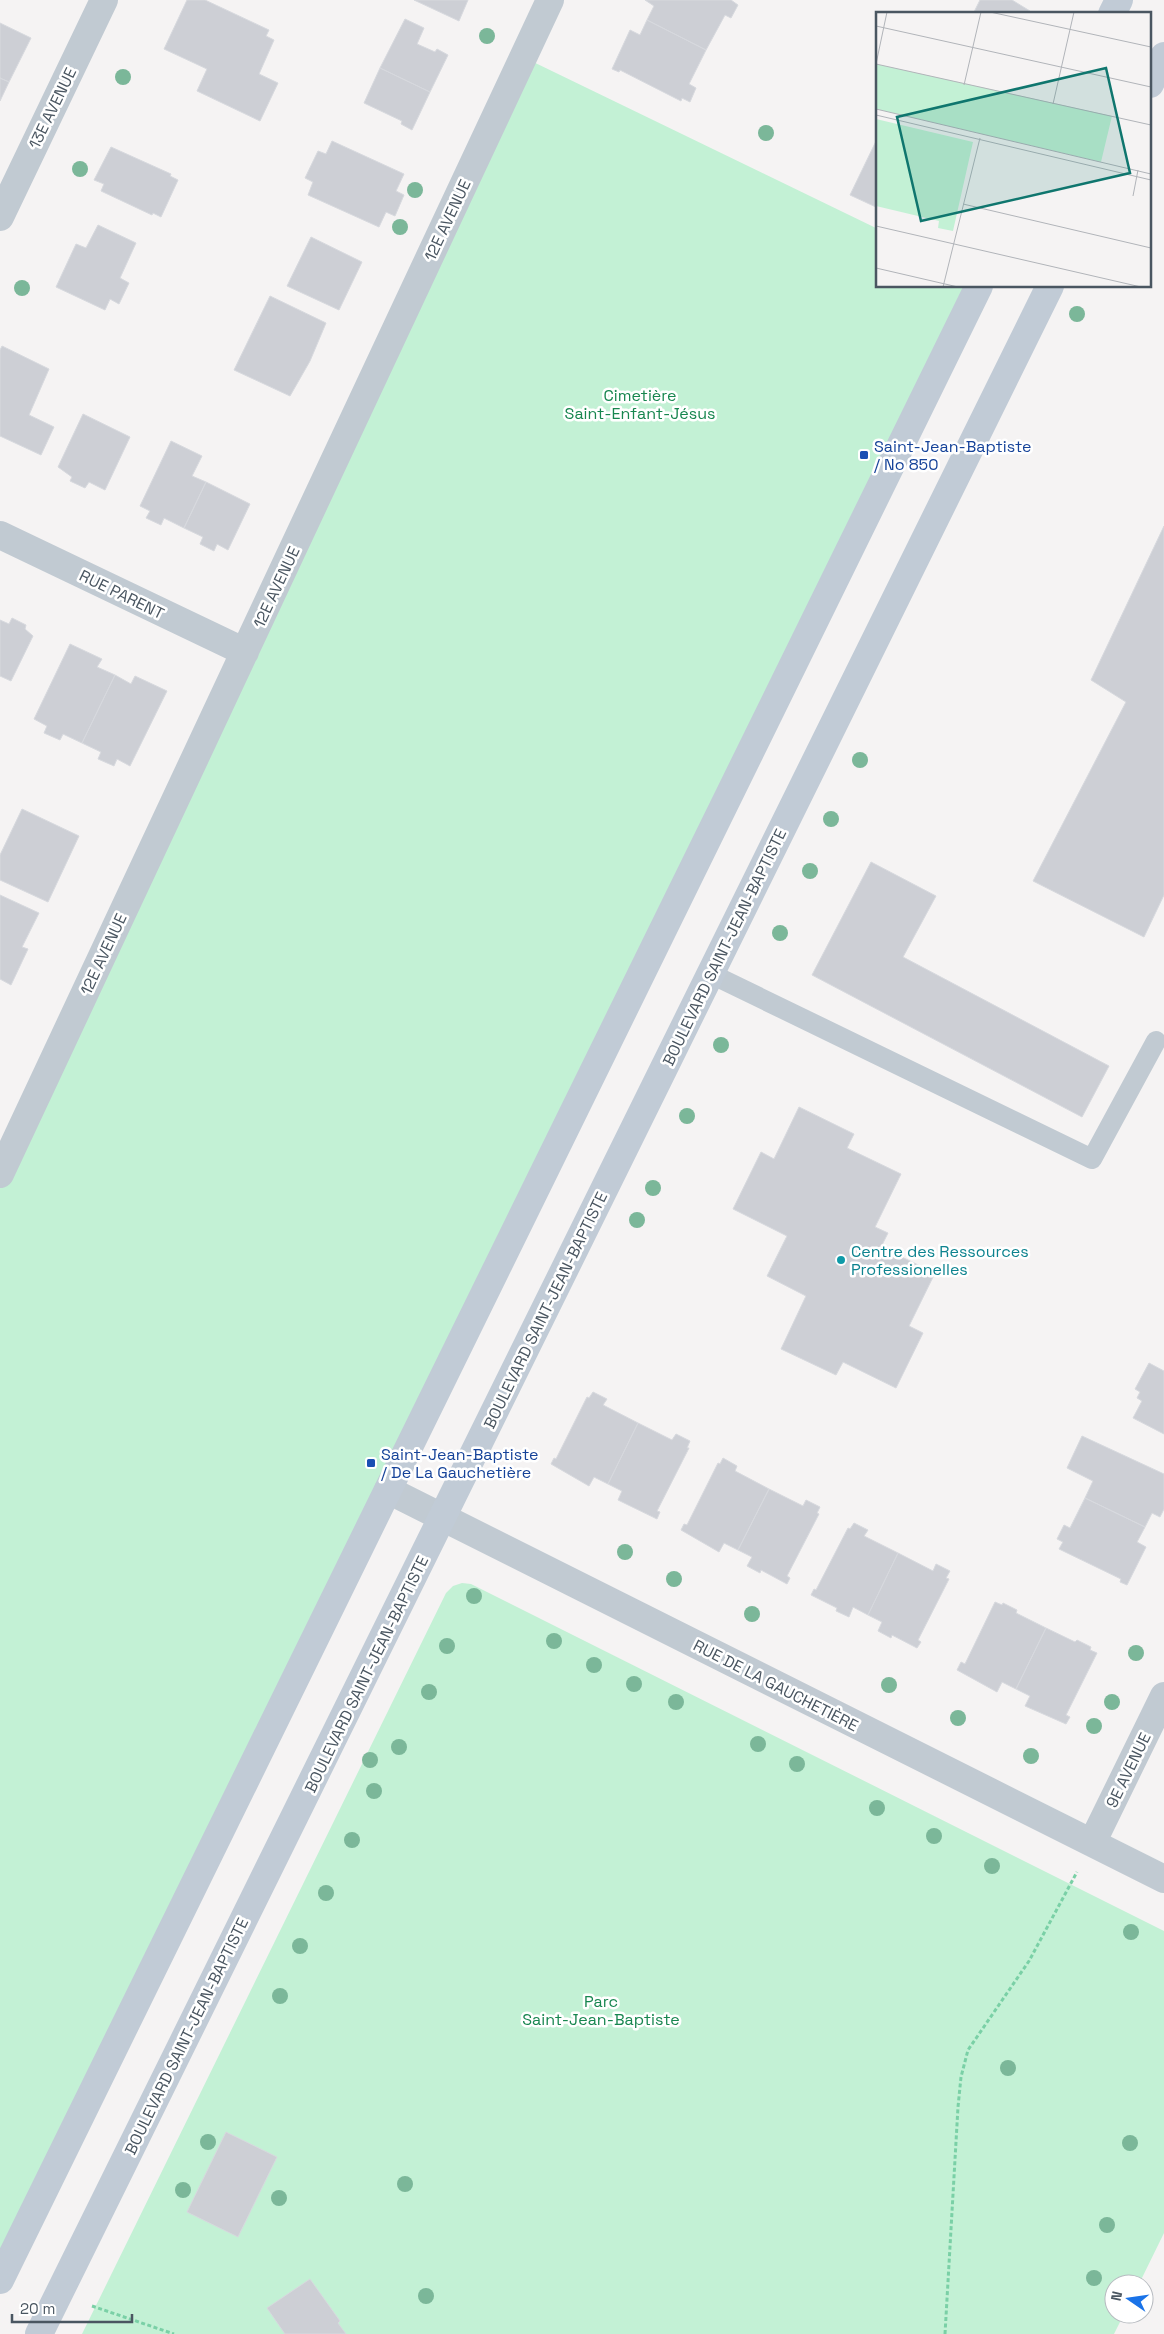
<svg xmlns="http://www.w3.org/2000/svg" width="1164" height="2334" viewBox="0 0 1164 2334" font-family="'Space Grotesk',sans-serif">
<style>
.green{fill:#c3f1d5}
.building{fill:#cdcfd5;stroke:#d7d9de}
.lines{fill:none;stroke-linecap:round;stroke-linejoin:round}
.path{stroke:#7ad0a6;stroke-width:3;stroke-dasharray:4 2.5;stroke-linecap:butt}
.service{stroke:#c1cad2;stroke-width:20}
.minor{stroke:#c1cad2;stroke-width:28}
.secondary{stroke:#c1cbd6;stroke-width:28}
.tree{fill:#7bb799}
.transit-dot{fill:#1a4fb4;stroke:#fff;stroke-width:2}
.culture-dot{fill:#0f9aa8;stroke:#fff;stroke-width:2}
.labels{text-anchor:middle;stroke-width:5;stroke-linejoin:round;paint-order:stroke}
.street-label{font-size:16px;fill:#4a5661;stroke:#fff}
.park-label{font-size:16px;fill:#17864f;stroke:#fff}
.transit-label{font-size:16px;fill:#164399;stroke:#fff;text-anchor:start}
.culture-label{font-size:16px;fill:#0d838f;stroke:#fff;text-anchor:start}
.inset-road{fill:none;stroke:#b1b4b9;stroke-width:1}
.view{fill:#0f766e;fill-opacity:0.15;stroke:#0f766e;stroke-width:2.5}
.inset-edge{fill:none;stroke:#4a5661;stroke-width:2.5}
</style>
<rect width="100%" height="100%" fill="#f5f3f3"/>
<!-- green -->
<path class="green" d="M523 57 878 229V286H979L0 2280V1174Z
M462 1583 471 1584 1164 1931V2233L1139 2284H1114V2314H1124L1114 2334H82L446 1593 453 1586Z"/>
<!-- building -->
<path class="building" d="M187 0H205L269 30 266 36 274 40 259 74 278 83 260 121 197 91 207 69 164 49Z
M414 0H468L459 21Z
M645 0H731L738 5 731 18 725 15 706 50 647 20 654 6Z
M980 0H1012L1030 11 1029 14H973Z
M405 19 424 28 417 44 435 52 437 49 448 55 430 92 380 68Z
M647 20 706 50 689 84 696 88 690 102 682 98 681 101 620 70 619 72 612 69 630 30 640 35Z
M0 23 31 38 9 82 0 78Z
M380 68 430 92 412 130 401 124 402 121 364 103Z
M0 78 9 82 0 101Z
M878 137V208L850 195Z
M332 141 404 174 396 191 404 195 395 216 386 212 379 227 308 195 313 182 305 178 318 151 326 154Z
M111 147 171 174 170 176 178 180 161 217 153 213 152 215 101 191 104 184 94 180Z
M98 225 136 243 120 278 129 283 119 304 110 299 105 310 56 287 76 244 86 248Z
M311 237 362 262 339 310 287 286Z
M270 296 326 323 310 361 290 396 234 370Z
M2 346 49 369 29 415 54 427 41 455 0 436V350Z
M83 414 130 437 105 490 89 482 85 488 70 481 72 477 58 467Z
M171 441 202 456 192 476 206 482 184 528 164 518 161 525 146 518 150 511 140 506Z
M206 482 250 504 228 550 217 544 214 551 200 544 203 537 184 528Z
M1164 526V895L1144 937 1033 881 1126 702 1091 680Z
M12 618 26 625 25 629 33 636 11 681 0 676V620L9 624Z
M70 644 102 659 97 667 115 675 82 743 63 734 60 740 44 733 47 726 34 719Z
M115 675 131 684 135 676 167 691 130 766 117 759 114 766 98 759 101 752 82 743Z
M22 809 79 836 48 902 0 880V855Z
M871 862 936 896 903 957 1109 1066 1082 1117 812 975Z
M0 895 39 913 22 947 28 949 11 985 0 979Z
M799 1107 854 1134 847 1148 901 1174 875 1227 888 1233 881 1247 935 1273 909 1326 923 1333 896 1388 843 1362 836 1375 781 1349 806 1296 767 1276 787 1236 733 1209 761 1152 774 1159Z
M1149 1363 1164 1371V1434L1133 1418 1142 1401 1137 1398 1140 1392 1135 1389Z
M593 1392 607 1399 603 1405 638 1423 608 1484 594 1477 589 1486 551 1464 554 1458 556 1459 587 1397 589 1398Z
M638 1423 672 1440 676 1434 690 1441 687 1448H689L657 1511 660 1512 657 1519 618 1500 622 1491 608 1484Z
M1082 1436 1164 1474V1509L1160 1517 1152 1513 1145 1527 1085 1498 1093 1481 1067 1468Z
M723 1458 737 1466 735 1471 769 1489 738 1550 724 1543 719 1552 681 1530 684 1524 687 1525 718 1463 720 1464Z
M769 1489 803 1506 806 1500 820 1507 817 1513 819 1514 787 1576 790 1578 787 1584 761 1570 760 1573 747 1566 752 1557 738 1550Z
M1085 1498 1145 1527 1137 1542 1146 1547 1127 1585 1120 1582 1121 1579 1059 1549 1063 1542 1057 1539 1064 1525 1070 1528Z
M854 1523 868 1530 864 1536 898 1553 868 1615 853 1607 849 1617 836 1611 837 1608 811 1595 814 1589 816 1590 848 1528 850 1529Z
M898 1553 933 1571 936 1564 950 1571 946 1578 949 1579 918 1640 921 1642 917 1648 892 1635 891 1638 878 1631 882 1622 868 1615Z
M995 1602 1002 1605 1003 1603 1017 1610 1016 1613 1046 1628 1016 1689 1002 1682 997 1692 957 1670 961 1662 965 1664Z
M1046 1628 1075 1642 1077 1640 1091 1647 1090 1650 1097 1653 1066 1715 1070 1717 1066 1724 1025 1706 1030 1696 1016 1689Z
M226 2132 277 2157 238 2237 187 2212Z
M310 2279 340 2321 338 2323 346 2334H285L267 2308Z"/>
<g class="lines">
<!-- path -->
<path class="path" d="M92 2306 174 2334
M945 2334 958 2107 961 2077 968 2050 1029 1961 1077 1872"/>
<!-- service -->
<path class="service" d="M711 974 1092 1159 1156 1041"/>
<!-- minor -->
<path class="minor" d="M0 217 104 0
M0 535 245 652
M0 1174 550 0
M388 1490 1164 1879
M1092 1843 1164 1696"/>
<!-- secondary -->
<path class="secondary" d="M1112 14 1119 0
M1150 84 1164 56
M0 2280 979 286
M39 2334 1050 286"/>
</g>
<!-- trees -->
<g class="tree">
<circle cx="487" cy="36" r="8"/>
<circle cx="123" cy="77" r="8"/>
<circle cx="766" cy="133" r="8"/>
<circle cx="80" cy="169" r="8"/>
<circle cx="415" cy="190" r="8"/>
<circle cx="400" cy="227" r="8"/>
<circle cx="22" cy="288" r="8"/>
<circle cx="1077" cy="314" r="8"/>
<circle cx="860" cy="760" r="8"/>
<circle cx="831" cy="819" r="8"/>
<circle cx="810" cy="871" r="8"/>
<circle cx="780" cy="933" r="8"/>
<circle cx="721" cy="1045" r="8"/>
<circle cx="687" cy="1116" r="8"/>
<circle cx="653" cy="1188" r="8"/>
<circle cx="637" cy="1220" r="8"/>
<circle cx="625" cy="1552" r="8"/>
<circle cx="674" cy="1579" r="8"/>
<circle cx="474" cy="1596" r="8"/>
<circle cx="752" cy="1614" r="8"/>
<circle cx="554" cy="1641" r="8"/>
<circle cx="447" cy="1646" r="8"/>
<circle cx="1136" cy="1653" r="8"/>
<circle cx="594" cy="1665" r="8"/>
<circle cx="634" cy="1684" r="8"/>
<circle cx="889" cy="1685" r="8"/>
<circle cx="429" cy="1692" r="8"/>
<circle cx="676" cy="1702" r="8"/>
<circle cx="1112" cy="1702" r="8"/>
<circle cx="958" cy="1718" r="8"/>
<circle cx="1094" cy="1726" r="8"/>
<circle cx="758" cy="1744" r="8"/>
<circle cx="399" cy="1747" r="8"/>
<circle cx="1031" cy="1756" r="8"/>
<circle cx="370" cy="1760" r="8"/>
<circle cx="797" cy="1764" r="8"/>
<circle cx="374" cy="1791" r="8"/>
<circle cx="877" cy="1808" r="8"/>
<circle cx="934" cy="1836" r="8"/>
<circle cx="352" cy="1840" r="8"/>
<circle cx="992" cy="1866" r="8"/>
<circle cx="326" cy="1893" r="8"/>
<circle cx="1131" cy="1932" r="8"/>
<circle cx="300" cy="1946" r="8"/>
<circle cx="280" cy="1996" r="8"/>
<circle cx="1008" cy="2068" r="8"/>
<circle cx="208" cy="2142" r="8"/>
<circle cx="1130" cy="2143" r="8"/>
<circle cx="405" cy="2184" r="8"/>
<circle cx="183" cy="2190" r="8"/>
<circle cx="279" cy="2198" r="8"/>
<circle cx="1107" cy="2225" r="8"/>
<circle cx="1094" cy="2278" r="8"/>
<circle cx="426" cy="2296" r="8"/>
</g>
<!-- markers -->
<g class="transit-dot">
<rect x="859" y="450" width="10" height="10" rx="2.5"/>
<rect x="366" y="1458" width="10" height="10" rx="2.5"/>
</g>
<circle class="culture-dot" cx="841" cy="1260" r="5"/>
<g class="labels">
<!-- street labels -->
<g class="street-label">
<text transform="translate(52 108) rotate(-64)" y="6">13E AVENUE</text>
<text transform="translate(447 220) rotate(-65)" y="6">12E AVENUE</text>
<text transform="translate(276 587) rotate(-65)" y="6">12E AVENUE</text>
<text transform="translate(122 594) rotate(26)" y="6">RUE PARENT</text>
<text transform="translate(724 947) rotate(-64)" y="6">BOULEVARD SAINT-JEAN-BAPTISTE</text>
<text transform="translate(103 954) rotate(-65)" y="6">12E AVENUE</text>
<text transform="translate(545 1310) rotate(-64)" y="6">BOULEVARD SAINT-JEAN-BAPTISTE</text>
<text transform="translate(366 1674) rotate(-64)" y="6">BOULEVARD SAINT-JEAN-BAPTISTE</text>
<text transform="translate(776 1685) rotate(27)" y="6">RUE DE LA GAUCHETIÈRE</text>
<text transform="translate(1128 1770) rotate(-64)" y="6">9E AVENUE</text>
<text transform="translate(186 2036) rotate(-64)" y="6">BOULEVARD SAINT-JEAN-BAPTISTE</text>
</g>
<!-- park labels -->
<g class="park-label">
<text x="640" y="401">Cimetière<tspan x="640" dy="18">Saint-Enfant-Jésus</tspan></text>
<text x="601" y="2007">Parc<tspan x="601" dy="18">Saint-Jean-Baptiste</tspan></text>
</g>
<!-- transit labels -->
<g class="transit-label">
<text x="874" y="452">Saint-Jean-Baptiste<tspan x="874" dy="18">/ No 850</tspan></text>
<text x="381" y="1460">Saint-Jean-Baptiste<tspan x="381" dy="18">/ De La Gauchetière</tspan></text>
</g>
<!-- culture labels -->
<g class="culture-label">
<text x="851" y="1257">Centre des Ressources<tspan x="851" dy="18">Professionelles</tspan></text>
</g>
</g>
<!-- overview -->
<g transform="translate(876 12)">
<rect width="275" height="275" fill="#f5f3f3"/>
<path d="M0 52 236 104 225 150 0 97ZM0 107 97 130 77 219 62 216 63 209 0 194Z" fill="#c3f1d5"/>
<path class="inset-road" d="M114 0 275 35M0 14 275 75M0 52 275 113M0 52 11 0M88 73 105 0M177 92 198 0M0 97 275 162M0 103 275 168M257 184 262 158M87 192 275 236M0 214 265 275M0 256 82 275M67 275 104 126"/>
<path class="view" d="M230 56 254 161 45 209 21 105Z"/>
<rect width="275" height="275" class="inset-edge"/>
</g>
<!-- north arrow -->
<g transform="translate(1129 2299) rotate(283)"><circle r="24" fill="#ffffff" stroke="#b7bbc0"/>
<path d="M0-4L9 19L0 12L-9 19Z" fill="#1a73e8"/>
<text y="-8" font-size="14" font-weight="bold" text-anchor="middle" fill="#4a5661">N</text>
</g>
<!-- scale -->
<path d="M12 2314v8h120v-8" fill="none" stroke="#4a5661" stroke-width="2.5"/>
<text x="20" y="2314" font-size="15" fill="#4a5661" stroke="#ffffff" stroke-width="4" paint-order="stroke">20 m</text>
</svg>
